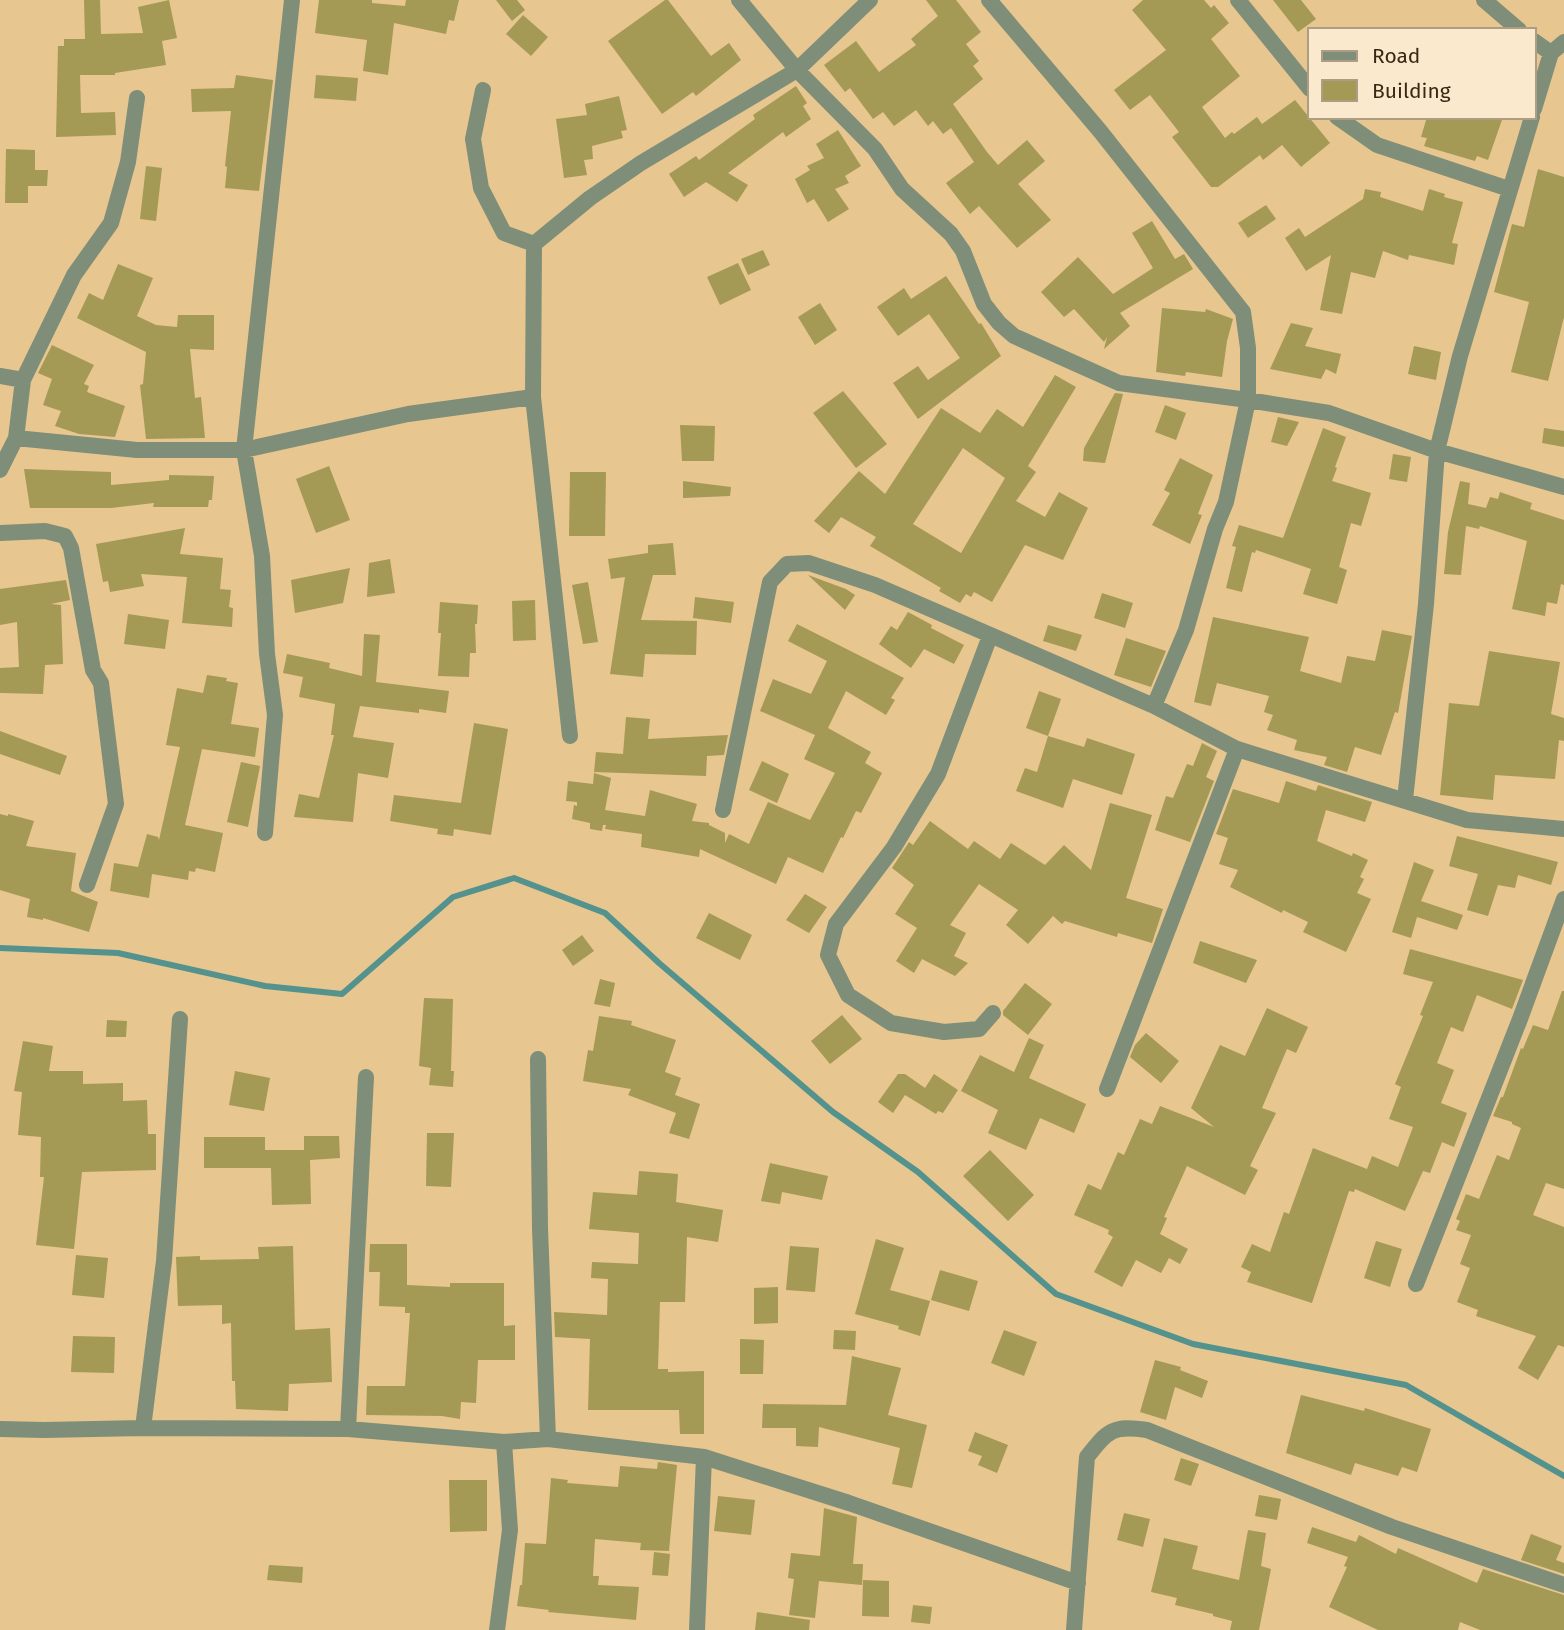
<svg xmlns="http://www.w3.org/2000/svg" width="1564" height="1630" viewBox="0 0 1564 1630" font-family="'Fira Sans',sans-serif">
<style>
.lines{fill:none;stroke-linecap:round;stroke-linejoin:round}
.stream{stroke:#54928e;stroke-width:6}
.building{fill:#a59956;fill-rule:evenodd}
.street{stroke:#7e8e79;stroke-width:16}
</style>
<rect width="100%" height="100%" fill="#e7c68f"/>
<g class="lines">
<!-- stream -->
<path class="stream" d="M0 948 118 953 265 986 342 994 453 897 514 878 605 913 659 963 833 1112 918 1172 1056 1294 1193 1344 1406 1385 1564 1476"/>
</g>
<!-- building -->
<path class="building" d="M84 0H100L101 34 143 33 138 7 169 0 177 38 162 41 166 65 115 73V75H80L81 113 115 112 116 135 56 137 58 46H64V39H85Z
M319 0H372V3L405 6 406 0H459L454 21 449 20 446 34 394 23 388 75 363 71 367 40 315 33Z
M496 0H517L525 10 512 21Z
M665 0H668L711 56 729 43 741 60 696 96 693 92 662 114 608 41Z
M926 0H956L981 32 966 44 979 61 973 66 983 79 953 104 987 152 998 165 1027 140 1045 161 1018 184 1051 220 1017 248 979 206 970 214 946 183 974 162 951 128 943 134 933 121 928 126 916 110 894 126 883 112 873 119 850 88 845 92 824 65 856 41 879 72 916 45 911 39 938 16Z
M1143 0H1204L1211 8 1214 5 1229 23 1211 39 1240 76 1202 107 1225 138 1232 132 1234 134 1257 117 1262 124 1295 100 1330 143 1301 167 1282 145 1263 160 1260 155 1218 187H1211L1172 137 1179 132 1150 95 1130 110 1114 90 1166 50 1132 10Z
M1273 0H1301L1316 19 1298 32Z
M523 15 548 37 531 56 506 34Z
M236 75 273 80 259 191 225 188 227 167 225 166 231 111 192 112 191 89 234 88Z
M316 75 358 78 356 101 314 98Z
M796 86 807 103 803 106 811 119 786 137 783 132 728 173 748 185 737 202 706 182 684 197 669 174 696 156 699 160 755 119 753 115Z
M619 96 627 130 621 131 623 138 592 146 593 159 584 160 587 175 564 178 556 119 587 115 585 104Z
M1427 117H1503L1488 160 1477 156 1475 161 1424 146 1427 138 1421 137Z
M838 130 861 166 845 176 849 183 835 189 849 209 828 222 814 199 807 203 795 179 810 170 807 166 824 158 816 144Z
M6 149 35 150V170H48L47 186H28V203H5Z
M146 166 162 168 156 221 140 219Z
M1538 169 1564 177V317L1548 381 1511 372 1529 302 1494 292 1512 224 1524 227Z
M1365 189 1381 192 1380 197 1423 211 1429 189 1445 194 1444 197 1463 202 1452 243 1458 244 1454 265 1409 255 1408 260 1383 251 1375 278 1351 272 1342 314 1320 310 1331 255 1306 271 1285 238 1299 228 1305 237 1363 199Z
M1266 205 1276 219 1248 238 1238 223Z
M1152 221 1175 259 1184 254 1193 269 1120 313 1130 326 1104 349 1107 337 1104 342 1074 309 1064 317 1041 292 1078 257 1113 294 1153 268 1132 233Z
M763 250 770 265 748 275 741 259Z
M738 263 751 290 720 305 707 277Z
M118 264 153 278 137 316 156 325 177 327 178 315H214V350L190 349 195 398 201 397 205 438 146 439 140 385 143 384 146 352 77 318 89 293 103 300Z
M946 276 979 324 981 323 1001 356 918 419 893 383 918 366 928 380 960 358 929 314 898 336 877 307 904 288 911 299Z
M820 303 837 330 815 345 798 317Z
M1162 308 1205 312 1206 309 1233 319 1227 341 1222 377 1186 372 1185 376 1156 372Z
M1291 323 1313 328 1305 346 1341 354 1336 374 1326 369 1321 379 1270 369Z
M52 345 94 365 84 384 89 386 87 392 125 406 115 437 79 434 55 426 61 411 43 405 52 379 38 373Z
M1414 346 1441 352 1436 380 1408 374Z
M1055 375 1076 387 1028 466 1036 472 1016 501 1045 517 1059 492 1088 508 1063 560 1025 545 992 602 974 592 971 597 966 594 960 603 939 591 941 588 870 546 876 537 841 517 829 533 814 521 859 471 885 494 941 408 980 433 997 409 1023 427ZM963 448 1005 478 961 553 913 524Z
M843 391 887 444 856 468 813 413Z
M1115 393 1123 394 1105 463 1083 461 1084 448Z
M1165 405 1186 413 1176 440 1155 432Z
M1278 417 1299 422 1287 446 1271 442Z
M680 425 715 426 714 461H682Z
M1323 428 1346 437 1335 467 1337 468 1332 481 1371 493 1361 526 1351 523 1339 567 1347 570 1337 604 1303 594 1311 569 1256 550 1255 553 1252 552 1242 592 1226 588 1236 547 1232 546 1239 525 1283 538Z
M1544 428 1564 431V447L1542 443Z
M1393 454 1411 457 1407 482 1389 479Z
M1180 458 1213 475 1198 514 1202 515 1190 544 1152 525 1170 493 1164 490Z
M329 466 350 520 316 533 296 479Z
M24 469 111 472V485L169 480V475L214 476 212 500H209L208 507H153L154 503 111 508H30Z
M570 472H606L605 536H569Z
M683 481 731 487 730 496 683 498Z
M1460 481 1470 483 1468 504 1486 508 1490 497 1498 499 1500 492 1532 503 1530 509 1564 520V585L1561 584 1557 604 1547 602 1545 616 1512 609 1527 541 1480 526 1479 529 1466 526 1461 575 1444 574 1448 532Z
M185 528 180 554 223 558 220 589 231 590 229 607 233 608 232 627 182 623 187 577 141 574 144 586 110 592 108 581 103 582 96 544Z
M673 543 676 575H653L641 620 697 621 696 655 645 654 643 677 610 674 625 577 611 579 608 559 648 553V545Z
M390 559 395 593 367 597 369 563Z
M350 568 343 603 295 613 291 580Z
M808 575 846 589 855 595 845 610Z
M66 580 70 600 51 604 61 605 63 664 45 665 43 694 0 693V668L19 667 17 622 0 625V589Z
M588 582 598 642 583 644 572 585Z
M1102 593 1133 603 1125 628 1094 618Z
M695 597 734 602 731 623 693 618Z
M535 600 536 640 513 641 512 601Z
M440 602 478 605 477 624H475L476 653H470L469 677 438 676 441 633H438Z
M908 612 932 625 931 628 964 645 954 664 924 649 911 668 879 644 891 626 897 630Z
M128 614 169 620 165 649 124 644Z
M1213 617 1309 637 1300 671 1341 683 1347 656 1375 661 1382 630 1412 636 1398 713 1395 712 1381 755 1355 747 1347 772 1324 765 1327 757 1294 750 1297 740 1267 730 1273 715 1264 712 1269 696 1217 683 1211 706 1194 702Z
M797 624 904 678 891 698 895 700 886 715 846 691 828 728 871 752 865 763 882 773 861 813 856 811 843 838 841 837 823 873 788 857 776 884 700 849 699 857 641 847 642 834 605 829 606 825H603L602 831 590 829V823L572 819 574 805 577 806V802L566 801 568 781 593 784 594 773 611 778 605 810 645 816 650 790 697 804 692 821 709 823V825L725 833V843L729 834 749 844 768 802 810 820 835 773 804 759 815 735 760 711 773 679 811 694 827 661 788 641Z
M1048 625 1082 635 1076 651 1043 641Z
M364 634 380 635 376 682 449 691 446 713 419 709V713L360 706 353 737 394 743 388 778 358 773 353 822 294 817 299 794 319 798 334 735H331L335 704 299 697 303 677 283 673 287 654 330 663 329 668 362 676Z
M1126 638 1166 651 1151 687 1114 675Z
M1489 651 1560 662 1551 714 1564 718V741L1559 740 1555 779 1495 775 1493 800 1440 795 1449 703 1479 706Z
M207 675 227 678 226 681 238 683 231 724 259 728 255 757 202 749 185 825 223 833 215 872 196 868 195 872 189 871 188 880 152 874 149 898 110 891 114 863 138 867 147 834 158 837 159 840 180 747 166 745 177 688 203 693Z
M1039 691 1061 699 1048 736 1026 728Z
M626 717 650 719 648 739 728 735 724 755 707 756 706 776 594 772 596 752 623 754Z
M474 723 508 729 491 835 454 829 453 836 437 834 438 829 390 821 394 795 461 803Z
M0 731 67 756 60 775 0 754Z
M1048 736 1084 747 1087 738 1135 754 1122 795 1073 779 1063 808 1016 791 1025 768 1037 772Z
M1202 743 1217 751 1206 777 1214 781 1190 842 1155 830 1166 796 1173 798 1187 764 1193 766Z
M762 761 789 774 777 803 749 790Z
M241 762 260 766 248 827 227 822Z
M1286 781 1316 791 1318 785 1372 802 1365 822 1326 810 1317 841 1352 856 1353 853 1368 860 1360 877 1364 879 1357 893 1371 899 1346 952 1303 932 1308 922 1283 910 1282 913 1230 887 1238 870 1219 864 1228 838 1216 834 1233 789 1279 803Z
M1110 803 1152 815 1126 898 1163 909 1152 943 1118 933 1117 937 1065 921 1062 924 1053 916 1028 944 1006 925 1018 910 979 884 950 925 966 933 954 956 968 963 955 976 922 959 914 973 896 961 917 928 895 914 914 885 892 868 909 842 913 845 930 821 968 849 974 841 1000 859 1011 843 1045 865 1064 845 1091 870Z
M0 814 8 816V814L34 821 26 846 76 853 71 891 98 902 89 932 43 918V920L27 917 30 899 0 890Z
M1457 836 1558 862 1551 885 1518 875 1515 888 1498 885 1488 916 1467 910 1478 874 1449 866Z
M1414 862 1434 870 1421 901 1463 915 1457 930 1417 917 1411 938 1392 932Z
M805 894 827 907 809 933 786 920Z
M709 913 752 935 740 960 696 938Z
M582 935 594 951 573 966 562 950Z
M1200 941 1257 960 1246 983 1193 963Z
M1410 949 1523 980 1512 1009 1477 995 1463 1032 1451 1027 1437 1063 1454 1070 1441 1103 1467 1113 1454 1147 1442 1142 1430 1173 1423 1171 1405 1211 1355 1189 1354 1192 1349 1191 1312 1303 1247 1282 1251 1272 1241 1267 1252 1244 1270 1252 1284 1212 1289 1214 1313 1148 1367 1169 1372 1156 1398 1167 1413 1127 1389 1119 1401 1087 1395 1084 1423 1016 1420 1015 1433 982 1403 974Z
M600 979 615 983 610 1007 594 1004Z
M1025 983 1052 1004 1028 1035 1003 1015V1011Z
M1562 991H1564V1189L1546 1183 1533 1215 1564 1227V1347L1558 1345 1538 1380 1518 1368 1536 1336 1476 1316 1478 1310 1457 1302 1470 1268 1460 1264 1471 1235 1456 1230 1460 1221 1456 1219 1466 1194 1479 1199 1497 1155 1509 1160 1521 1128 1512 1124V1122L1493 1116 1501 1097H1503L1521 1048 1523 1049 1533 1025 1548 1030Z
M424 998 453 999 451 1071H454L453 1087 429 1085 431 1068 419 1066Z
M1267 1008 1308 1027 1296 1053 1287 1049 1262 1108 1276 1113 1250 1166 1258 1170 1245 1195 1187 1166 1164 1217 1167 1218 1160 1234 1188 1249 1180 1264 1169 1258 1161 1273 1136 1260 1122 1287 1094 1272 1113 1237 1108 1234 1109 1230 1074 1215 1088 1184 1101 1190 1118 1152 1124 1155 1140 1119 1152 1124 1160 1106 1214 1127 1191 1108 1220 1045 1245 1056Z
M842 1015 862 1039 830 1064 811 1041Z
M599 1016 632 1021 631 1025 676 1040 665 1072 681 1078 675 1095 700 1104 689 1139 669 1133 676 1113 628 1095 631 1089 583 1081 588 1050 593 1051Z
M107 1020 127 1021 126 1037H106Z
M1146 1033 1179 1061 1161 1083 1130 1057 1135 1045Z
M1029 1038 1044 1045 1029 1078 1086 1104 1074 1133 1040 1118 1026 1150 988 1133 998 1110 961 1091 980 1055 1014 1072Z
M23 1041 53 1046 49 1071H83V1084L123 1083V1101L147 1100 148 1134H156V1170L82 1172 74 1249 36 1245 44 1177H40L41 1137 18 1135 22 1092 14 1091Z
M235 1071 270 1078 264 1111 229 1105Z
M898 1074H905L925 1088 934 1074 958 1090 943 1113 938 1111 936 1114 905 1095 893 1113 878 1102Z
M427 1133H454L451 1187 426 1186Z
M304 1136H339L340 1158 310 1160 311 1204 272 1205 271 1168H204V1137H265V1150H304Z
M990 1150 1034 1195 1008 1221 963 1176Z
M770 1163 828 1176 822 1200 782 1192 780 1204 761 1201Z
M639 1171 678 1174 676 1202 723 1210 718 1242 687 1237 685 1302H660L658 1369H668V1372L704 1371V1434H680L679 1410H588L590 1339 555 1337 554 1312 607 1315 608 1279 591 1278 592 1262 638 1264 639 1233 589 1229 593 1192 637 1195Z
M876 1239 904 1248 890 1290 930 1301 920 1336 898 1329 899 1326 855 1314Z
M1376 1241 1402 1249 1390 1287 1364 1278Z
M370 1244H407V1285L450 1287V1283H504V1326L515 1325V1360H478L476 1403 461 1402 460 1419 442 1416 366 1415 367 1386H405L410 1313H405V1307L379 1306 380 1272H369Z
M293 1246 295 1330 330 1328 332 1382 289 1384 288 1411 236 1409 235 1381H232L231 1323 222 1324V1305L178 1306 176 1257 200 1256V1260L259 1259 258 1247Z
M790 1246 819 1248 815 1292 786 1290Z
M76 1255 108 1258 104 1298 72 1295Z
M940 1270 978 1281 969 1311 931 1300Z
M778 1287V1323L754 1324V1288Z
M834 1330 856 1331 855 1350 833 1349Z
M1004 1330 1037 1342 1024 1376 991 1363Z
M73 1336 115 1337 114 1373 71 1372Z
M740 1339 764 1340 763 1374H740Z
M852 1356 901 1368 888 1415 927 1425 912 1488 892 1484 900 1448 819 1427 818 1447 796 1446V1428H762L763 1404 846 1405Z
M1155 1360 1181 1367 1180 1370 1208 1381 1202 1398 1175 1387 1166 1420 1140 1412Z
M1301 1395 1364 1411 1365 1408 1431 1429 1417 1472 1402 1467 1398 1476 1355 1463 1351 1475 1286 1453Z
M975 1432 1008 1445 997 1473 978 1465 982 1456 968 1451Z
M1181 1458 1199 1464 1191 1486 1174 1480Z
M658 1462 677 1465 669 1551 640 1550 641 1543 595 1539 593 1576H599L598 1585 639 1587 636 1620 548 1612 549 1610 517 1606 520 1585H522L525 1543 546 1544 551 1478 568 1480 567 1483 618 1487 620 1466 657 1469Z
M449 1480H487V1531L450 1532Z
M1259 1495 1281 1499 1277 1520 1255 1516Z
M718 1496 755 1500 751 1535 714 1531Z
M824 1508 857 1517 853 1564H863L862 1585 819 1581 815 1618 789 1615 794 1579 788 1578 791 1553 820 1556Z
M1124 1513 1150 1519 1143 1547 1117 1540Z
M1312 1527 1356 1542 1359 1535 1396 1554 1398 1548 1477 1583 1483 1569 1564 1595V1630H1480L1460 1622 1458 1630H1378L1329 1607 1347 1567 1344 1566 1348 1557 1307 1543Z
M1248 1530 1266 1533 1261 1566 1271 1569 1259 1630H1230L1232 1621 1213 1616V1614L1175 1605 1177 1598 1151 1592 1164 1538 1198 1546 1192 1569 1239 1580Z
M1531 1534 1562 1546 1556 1560 1564 1563V1574L1521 1560Z
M654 1552 670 1554 668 1576 652 1575Z
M269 1565 303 1567 302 1583 267 1580Z
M863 1580 889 1581V1617L862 1616Z
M913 1605 932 1607 930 1624 911 1622Z
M757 1612 810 1620 809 1630H755Z"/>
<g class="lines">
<!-- street -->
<path class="street" d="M739 0 797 70 875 149 902 189 951 234 963 251 984 304 999 323 1014 336 1119 383 1248 400 1329 413 1437 451 1564 487
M989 0 1100 131 1243 312 1248 348V400L1226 502 1215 529 1186 630 1154 706
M1238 0 1310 89
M1484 0 1519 30
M1534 41 1551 53
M483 90 473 139 481 188 504 233 534 244
M1534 109 1551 53 1564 42
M1337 117 1377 145 1509 189
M534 244 533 397 570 736
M534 244 590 198 641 163 797 70 870 0
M0 376 23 380 16 438
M23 380 74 275 111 223 128 162 137 98
M0 470 16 438 137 450H244L408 414 533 397
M0 533 45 531 65 536 71 548 93 670 101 683 116 804 87 885
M990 636 938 774 894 847 836 924 828 955 848 995 891 1023 944 1032 979 1029 993 1013
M1405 800 1426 604 1437 451 1460 356 1532 117
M723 810 770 582 787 564 809 563 875 585 1154 706 1237 749 1467 820 1564 829
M265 833 275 715 267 654 262 556 244 450 292 0
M538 1059 540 1228 548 1439
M1107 1089 1237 749
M1416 1284 1520 1019 1564 899
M143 1428 164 1261 180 1019
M0 1429 44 1430 143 1428 348 1429 504 1442 548 1439 704 1457 849 1503 1078 1583
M348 1429 366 1077
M497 1630 510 1530 504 1442
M697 1630 704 1457
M1074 1630 1087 1457C1108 1430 1113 1425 1147 1430L1392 1527 1564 1585"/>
</g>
<!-- legend -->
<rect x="1308" y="28" width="228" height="91" fill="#fbe9ce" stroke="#ad9d84" stroke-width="2"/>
<rect x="1322" y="51" width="35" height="10" fill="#7e8e79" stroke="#ad9d84" stroke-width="2"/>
<text x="1372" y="63" font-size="21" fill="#372a14">Road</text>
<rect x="1322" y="80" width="35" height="21" fill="#a59956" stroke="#ad9d84" stroke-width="2"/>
<text x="1372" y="98" font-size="21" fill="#372a14">Building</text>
</svg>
